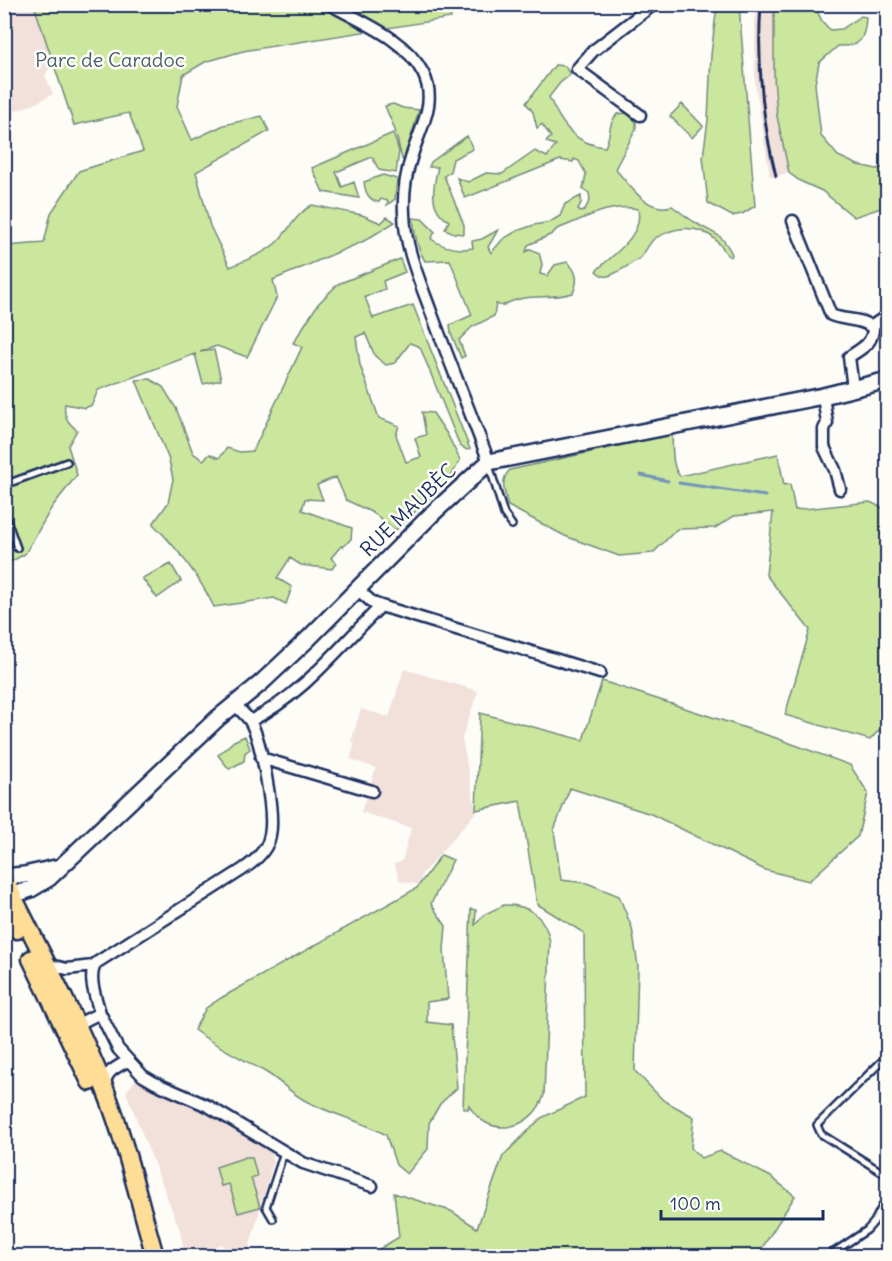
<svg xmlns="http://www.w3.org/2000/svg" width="892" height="1261" viewBox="0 0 892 1261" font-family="Delius,sans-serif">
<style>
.built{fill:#f2e0db}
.green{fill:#cbe69d;stroke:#738a7e;stroke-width:1.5}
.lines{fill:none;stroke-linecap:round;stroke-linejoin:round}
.stream{stroke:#7194ba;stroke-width:3}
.service-casing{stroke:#1b2f5e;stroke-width:10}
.minor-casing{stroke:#1b2f5e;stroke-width:15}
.secondary-casing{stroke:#1b2f5e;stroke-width:20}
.primary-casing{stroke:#1b2f5e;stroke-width:21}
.service{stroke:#fdfcf7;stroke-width:5}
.minor{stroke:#fdfcf7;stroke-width:10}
.secondary{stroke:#fdfcf7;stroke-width:15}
.primary{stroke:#fedd96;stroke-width:16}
.rail{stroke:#1b2f5e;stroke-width:3}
.labels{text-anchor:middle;stroke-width:5;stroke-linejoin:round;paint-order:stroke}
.park-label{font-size:20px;fill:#475d6e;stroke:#fdfcf7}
.street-label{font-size:20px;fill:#1b2f5e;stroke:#fdfcf7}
</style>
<rect width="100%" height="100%" fill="#fdfcf7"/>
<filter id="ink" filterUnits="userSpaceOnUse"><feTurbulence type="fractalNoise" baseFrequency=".0167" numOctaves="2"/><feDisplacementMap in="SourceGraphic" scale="12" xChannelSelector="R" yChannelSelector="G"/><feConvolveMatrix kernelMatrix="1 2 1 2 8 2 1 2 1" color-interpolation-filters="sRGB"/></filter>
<g filter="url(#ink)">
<!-- built -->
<path class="built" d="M4 5H34L53 64 45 75 53 94 32 105 5 114Z
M755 5H774V76L777 116 789 173 770 177 755 82Z
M404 669 478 691 462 738 476 812 422 874 420 883 417 884 400 881 394 864 402 861 411 828 361 812 376 768 350 759 355 743 351 742 361 709 389 717Z
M136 1079 154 1091 198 1109 272 1153 273 1163 247 1256H231L222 1244 191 1256H185L180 1230 126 1092Z"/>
<!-- green -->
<path class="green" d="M437 4 449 7 451 18 243 51 205 62 183 75 177 106 192 140 224 125 262 116 269 131 196 172 210 226 230 267C246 260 264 254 277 242 289 230 297 213 312 205L362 215 381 223 387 217 395 222 364 241 273 280 277 297 247 357 217 346 200 352 214 350 221 380 203 384 195 354 98 390 92 405 85 408 65 404C63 416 68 423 77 430L68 446 77 475 52 507 25 554 5 565V246L44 243 51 213 79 171 143 151 129 113 74 125 34 5Z
M717 5H739L755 206 742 214 732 216 708 203 703 157 708 120 711 55Z
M774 5H814L822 21 830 30 842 29 861 16 866 17C865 40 860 47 838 46L819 63 815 84 821 136 838 156 858 165 877 169 887 166V206L854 217 822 191 800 181 789 173 777 116 774 76Z
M555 65 565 66 570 75 560 83 549 97C561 124 574 144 605 147 612 133 607 126 617 114L627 113 636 122V129L616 167 617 171C632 188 647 213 672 206 680 212 688 218 696 223 716 236 720 231 732 254L731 257 727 255C715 232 693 223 668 232 665 234 659 236 655 238 649 243 646 251 641 257 636 261 614 275 608 276 603 277 599 274 596 271 612 255 644 236 638 209 611 202 582 220 557 229L552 234 528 245 526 252 531 249 539 253 542 264 540 274 547 276 555 265 567 262C577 271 579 280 573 293 547 301 527 291 502 306L496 304 494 316 472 327 459 340 465 356 461 358 451 333 450 325 472 315 450 260 425 261C417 248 414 233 413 218L422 219 435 232 431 239C443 247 458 251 473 248L472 241 482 239 498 230 488 247 491 253 503 239 517 231 534 225 550 222 560 216 565 204 581 196V203L578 209 580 212 584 211 590 200 589 193 583 189 586 174 579 161 574 159 573 162 560 160 465 198 457 178 468 182 486 173 502 174 535 151 547 157 556 145 546 142 551 137 542 124 537 128 533 112 526 103Z
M393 104 403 108 419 110 404 161 402 159 395 130 385 106Z
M682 104 703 126 692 138 670 116Z
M393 133 399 151 396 173 379 170 372 157 336 172 342 187 354 182 359 198 323 192 312 168Z
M467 136 473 149 453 159 450 172 444 176 464 225V234L454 233 445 229 449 221C428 209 433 187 438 167H429L431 162Z
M383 175 397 179 395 199 387 205 388 201 381 199 379 202C368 201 365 191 364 182Z
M400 259 405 272 383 281 385 289 365 297 373 318 413 305 470 449 467 450 460 446 420 347 410 343 395 363 386 365 375 356 365 333 356 337 360 365 379 418 399 426 396 435 406 462 421 457 415 438 426 435 422 412 433 413 447 434 460 460 451 477 396 530 373 513 346 500 336 477 317 485 323 500 305 499 302 510 352 528 351 539 343 547 341 546 331 558 336 563 332 569 301 565 290 558 277 578 292 587 286 604 274 598 214 607C199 576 178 549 153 524L168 503 173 479 169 460 136 380 150 379 163 387 176 408 193 453 203 460 210 454 219 458 227 448 240 452 253 451 302 347 293 343 318 304 338 284Z
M672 434C673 447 671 467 680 476L778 454 784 485 790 484 795 510 870 502 887 510V722L870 740 785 715 810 630 766 575 773 512 734 516 715 528 677 529 653 553 619 556 565 536 508 506C505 494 499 479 510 470Z
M171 564 181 581 157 598 142 578Z
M602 681 776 738 850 765 868 793 858 836 809 881 765 870 651 814 570 788 554 830 561 880 587 883 619 896 632 928 638 966 635 1071 663 1100 694 1117 691 1148 701 1158 721 1151 771 1177 795 1196 757 1256H368L399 1237 394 1193 451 1211 477 1228 503 1156 541 1118 585 1097 584 933 537 904 520 801 476 810 480 713 583 740Z
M245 736 250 749 245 753 244 761 229 769 218 755 234 741Z
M441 855 453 860 431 904 446 926 444 950 448 999 427 1002V1022L451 1025 457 1088 440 1104 429 1123 428 1149 407 1174 396 1165 386 1135C361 1120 331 1115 304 1100 291 1093 280 1081 267 1073 242 1058 217 1047 194 1030L206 1008 221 998 417 888Z
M504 905C529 904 546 917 550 942L544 1095C533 1131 487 1140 469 1105L468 1109 463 1108 471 909 476 910 475 925 485 914Z
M246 1157H252L257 1176 251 1178 260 1207 238 1213 229 1184 221 1186 216 1167Z"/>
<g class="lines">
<!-- stream -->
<path class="stream" d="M641 475 668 481
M679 483 765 496"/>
<!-- service casing -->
<g class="service-casing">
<path id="service" d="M489 465 504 514 512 525
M4 485 67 462
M4 512 17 548
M888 1055 817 1125 821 1134 888 1176
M273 1219 266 1207 284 1152
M828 1256 867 1230 874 1222 888 1195"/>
</g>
<!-- minor casing -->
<g class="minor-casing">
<path id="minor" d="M329 4C361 22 405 38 423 73 438 102 420 128 412 155 406 173 403 195 404 214 405 247 419 279 430 309 449 361 470 411 489 462
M640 115 577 69 593 51 654 4
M793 221 831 315C844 321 865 318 873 329 872 345 860 349 849 357L853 388
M872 326 888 315
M823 396 827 423 824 429V447L835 470 840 489
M357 589 373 603 381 606 600 673
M250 721C302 696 340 646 381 606
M261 758 372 791
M46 964 67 969 93 966
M100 1013 118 1049 143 1076 155 1083 208 1106 303 1163 372 1186
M74 1026 100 1013C96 998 87 977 96 963L242 870C254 862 268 850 270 835 275 813 261 739 250 721 246 715 239 709 234 704
M105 1088C105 1070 115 1069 127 1061"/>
</g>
<!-- secondary casing -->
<g class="secondary-casing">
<path id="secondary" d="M4 877 24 875 60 867
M13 895 31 889 49 878 218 718 261 683 308 639 433 513 489 462 823 396 888 380"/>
</g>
<!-- primary casing -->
<g class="primary-casing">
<path id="primary" d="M4 878C38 948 76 1017 105 1089 126 1143 139 1201 155 1256
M4 905 17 930
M31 959 90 1082"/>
</g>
<!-- service -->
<use href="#service" class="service"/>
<!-- minor -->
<use href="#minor" class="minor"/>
<!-- secondary -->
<use href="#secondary" class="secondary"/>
<!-- primary -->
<use href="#primary" class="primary"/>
<!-- rail -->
<path class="rail" d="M761 4C757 62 762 120 776 176"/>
</g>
</g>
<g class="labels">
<!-- park labels -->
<g class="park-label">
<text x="110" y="67">Parc de Caradoc</text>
</g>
<!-- street labels -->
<g class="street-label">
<text transform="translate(408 510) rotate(-44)" y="7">RUE MAUBÈC</text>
</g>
</g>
<!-- margin -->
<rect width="892" height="1261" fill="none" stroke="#fdfcf7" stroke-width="24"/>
<rect x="12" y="12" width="868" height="1237" fill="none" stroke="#1b2f5e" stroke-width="2" filter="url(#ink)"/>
<!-- scale -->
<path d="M661 1210v9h162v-9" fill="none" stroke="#1b2f5e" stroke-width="3"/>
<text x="670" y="1210" font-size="18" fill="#1b2f5e" stroke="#fdfcf7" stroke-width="4.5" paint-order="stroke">100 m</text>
</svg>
